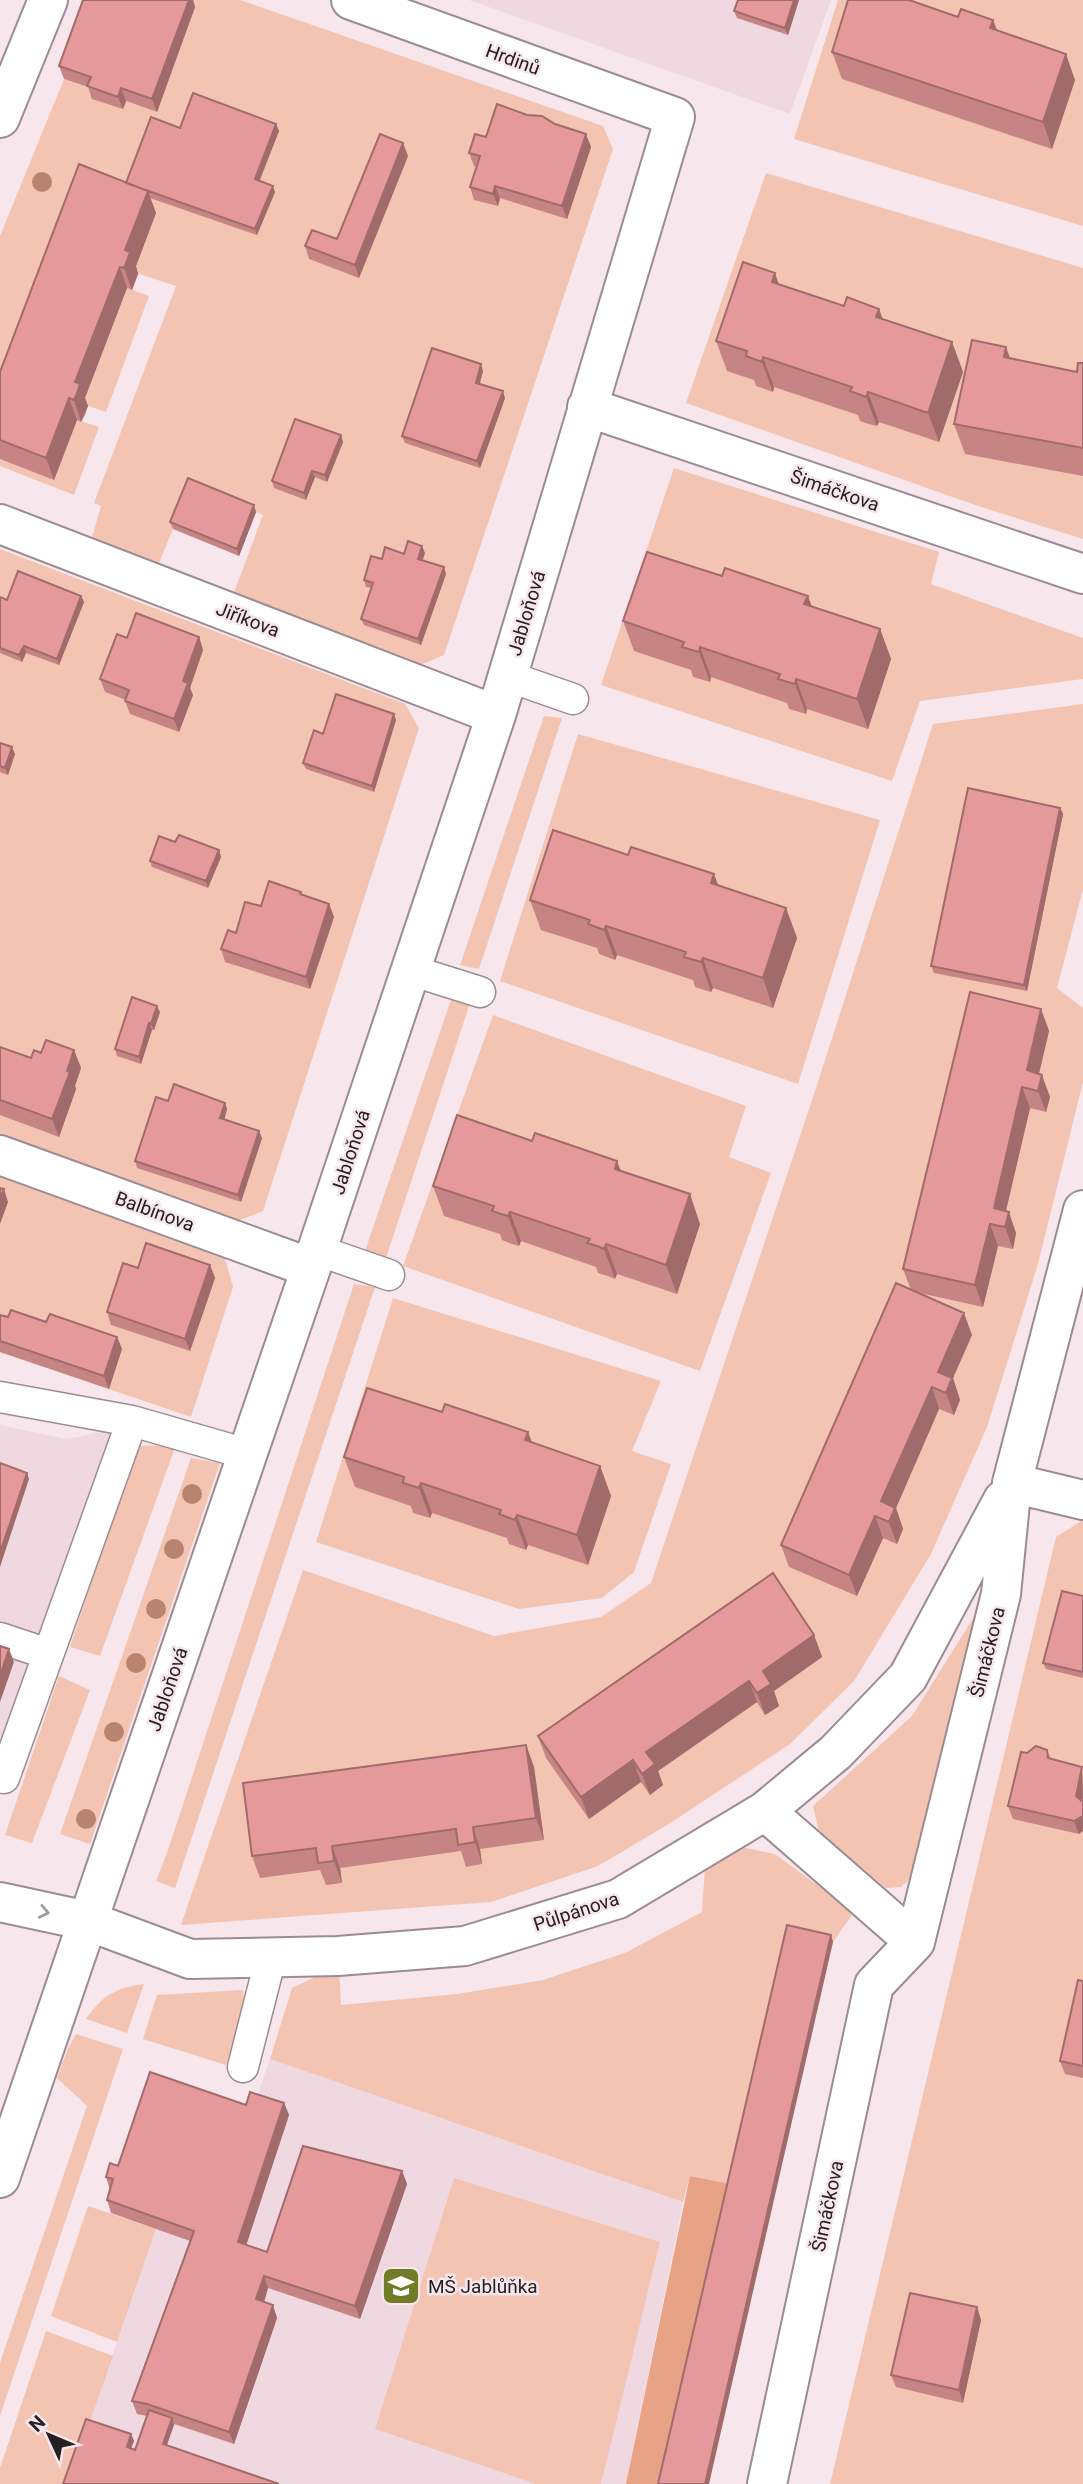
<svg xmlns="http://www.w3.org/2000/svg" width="1083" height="2484" viewBox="0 0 1083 2484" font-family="Roboto,sans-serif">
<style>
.built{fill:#f0d8e0}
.green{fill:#f4c4b2}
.forest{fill:#e8a286}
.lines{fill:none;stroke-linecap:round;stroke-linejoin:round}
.service-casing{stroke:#9b8c91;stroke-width:33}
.minor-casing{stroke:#9b8c91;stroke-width:42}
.tertiary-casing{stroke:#9b8c91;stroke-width:42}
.service{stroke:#fff;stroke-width:30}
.minor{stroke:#fff;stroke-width:38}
.tertiary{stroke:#fff;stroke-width:38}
.tree{fill:#b88470}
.wall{fill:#c68484}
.shaded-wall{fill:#a16b6c}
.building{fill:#e6999a;stroke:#a16b6c;stroke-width:2}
.oneway{stroke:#9d9b9c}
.labels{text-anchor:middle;stroke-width:5;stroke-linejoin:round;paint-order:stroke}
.street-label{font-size:19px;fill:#262022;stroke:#f7e6ec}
.poi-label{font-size:19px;fill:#262022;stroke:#f7e6ec;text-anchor:start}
</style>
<rect width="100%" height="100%" fill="#f7e6ec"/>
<!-- built -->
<path class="built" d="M469 0H831L790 114Z
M0 1425 66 1439 114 1430 0 1762Z
M270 2059 683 2202 626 2484H68L156 2229 111 2213 154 2085 250 2117Z"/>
<!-- green -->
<path class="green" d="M174 0H240L603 126 613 149 444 655 418 666 233 595 263 515 191 485 157 568 90 545 101 506 94 503 176 286 133 272 156 213 0 415V236L64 79 157 112Z
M838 0H1083V226L794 139Z
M766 173 1083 268V539L978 506 686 403Z
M127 288 149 296 106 412 83 404Z
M77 420 99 427 74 495 0 466V459L54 479Z
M674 468 939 552 931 584 1083 638V679L920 701 892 781 601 685Z
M0 549 405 704 419 728 263 1211 232 1223 0 1137Z
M1083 704V889L1057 988 1083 1008V1082L1038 1264 987 1427 931 1554 854 1681 790 1744 669 1824 598 1866 491 1902 181 1925 303 1570 494 1636 601 1617 651 1583 817 1085 933 724Z
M544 716 562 718 479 969 460 965Z
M578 734 880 820 798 1084 500 981Z
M452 997 471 1000 385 1261 365 1251Z
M493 1015 746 1106 729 1157 771 1173 700 1371 403 1266Z
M0 1176 225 1259 233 1287 191 1417 0 1352Z
M354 1284 375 1287 175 1888 156 1881 168 1850Z
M393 1298 661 1381 632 1451 671 1464 634 1572 602 1598 519 1609 316 1542Z
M176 1445 100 1656 70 1647 137 1446Z
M191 1458 220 1463 90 1844 60 1834Z
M1083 1520V2484H830L1056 1537Z
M977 1612 915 1874 901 1887 886 1888 819 1832 813 1806 912 1716Z
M59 1676 90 1690 32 1843 5 1835Z
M741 1847 775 1854 854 1912 833 1942 790 1932 731 2184 690 2176 683 2202 270 2059 292 1988 339 1966 341 2005 457 1994 543 1980 625 1953 702 1912 705 1867Z
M144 1984 127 2033 86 2019C103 1995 115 1988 144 1984Z
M243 1990 244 2005 226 2065 143 2039 157 1995Z
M76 2034 123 2049 0 2416V2363L87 2106 57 2078 68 2048Z
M454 2178 660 2242 601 2484H536L375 2429Z
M88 2206 156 2229 117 2342 51 2316Z
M46 2331 113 2356 68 2484H0V2468Z"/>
<!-- forest -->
<path class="forest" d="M690 2176 731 2184 662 2484H626Z"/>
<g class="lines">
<!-- service casing -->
<g class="service-casing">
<path id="service" d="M507 676 573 699
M410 970 480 992
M317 1250 389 1275
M0 1397 132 1421 247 1454
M0 1638 48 1654
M4 1778 132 1421
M243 2067 271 1957"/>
</g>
<!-- minor casing -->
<g class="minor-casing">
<path id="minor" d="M587 407 1083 574
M0 524 496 715
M0 1155 311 1268
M1012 1483 1083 1500
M765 1811 915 1942
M0 1902 88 1921 190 1959 338 1956 465 1946 618 1899 765 1811 836 1752 908 1677 1003 1500
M0 2178 311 1268 496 715 675 117 351 0
M767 2484 874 1985 915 1942 1001 1594 1012 1483 1083 1210"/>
</g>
<!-- tertiary casing -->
<g class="tertiary-casing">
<path id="tertiary" d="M0 118 48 0"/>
</g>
<!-- service -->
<use href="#service" class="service"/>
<!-- minor -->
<use href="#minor" class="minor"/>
<!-- tertiary -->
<use href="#tertiary" class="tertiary"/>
</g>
<!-- trees -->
<g class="tree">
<circle cx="42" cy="182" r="10"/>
<circle cx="192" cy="1494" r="10"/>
<circle cx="174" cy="1549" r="10"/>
<circle cx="156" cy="1609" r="10"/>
<circle cx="136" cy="1663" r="10"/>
<circle cx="114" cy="1732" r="10"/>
<circle cx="86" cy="1819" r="10"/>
</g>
<!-- wall -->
<path class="wall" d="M83 0H193L195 7 157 112 126 101 123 109 92 99 88 87 64 79 59 66Z
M799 0 788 35 737 18 734 11Z
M958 17 993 20 997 30 1075 80 1052 149 842 79 832 52Z
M276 124 279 131 259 180 275 192 257 235 150 198 156 213 136 266 138 274 132 290 127 288 85 398 88 406 85 415 81 422 77 420 54 480 0 459V372L126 183 180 128Z
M486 137 591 147 567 219 500 198 498 206 474 200 470 187 476 166H474L469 153Z
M408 156 359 278 309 259 305 246 337 239Z
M775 273 778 284 952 342 963 372 939 442 879 422 877 426 869 424 860 421 858 415 774 387 773 392 756 386 754 380 727 371 716 341Z
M1010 358 1077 372 1083 363V476L965 454 954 424Z
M483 371 480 384 505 398 480 468 405 443 402 436Z
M343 442 327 482 315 477 306 500 274 488 272 481Z
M256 512 239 556 173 529 170 522Z
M425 553 422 560 446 574 421 645 364 625 361 619 372 588 366 587 364 580 382 559Z
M81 596 84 602 59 665 26 653 22 662 0 653V597L7 600Z
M812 606 880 629 891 659 868 729 807 709 806 714 789 709 787 703 711 677 710 682 693 677 691 670 634 651 623 621Z
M199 637 203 650 190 688 193 695 179 732 130 714 125 701 126 700 105 692 100 679 127 638Z
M394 714 396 720 374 792 306 769 303 763 323 734Z
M0 743 15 754 8 775 0 772Z
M1060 808 1063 814 1027 991 934 973 931 966Z
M175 842 219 850 221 857 208 888 152 867 150 861Z
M628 855 714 874 718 885 786 908 797 938 773 1008 713 988 711 992 695 987 693 980 617 955 615 960 599 954 597 948 541 930 530 900Z
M301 892 302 895 329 904 334 917 310 989 225 962 221 949 261 906Z
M1041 1009 1049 1031 1039 1074 1050 1097 1046 1112 1030 1108 1006 1211 1016 1233 1013 1249 998 1246 983 1307 915 1292 972 1335 953 1378 960 1400 954 1415 939 1409 896 1508 903 1529 897 1544 883 1538 857 1596 789 1567 781 1545 911 1290 903 1269Z
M160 1012 154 1030H152L141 1064 117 1056 115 1049Z
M0 1047 31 1058 41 1053 74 1050 81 1068 75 1086 76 1089 59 1137 0 1115Z
M168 1101 225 1103 227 1109 224 1120 262 1138 241 1202 137 1168 135 1161Z
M532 1141 617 1161 621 1171 700 1224 677 1294 617 1274 615 1279 608 1276 598 1273 596 1267 521 1241 519 1246 512 1244 502 1240 500 1234 444 1216 433 1186Z
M210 1265 215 1278 190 1351 111 1325 107 1312 138 1268Z
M0 1315 8 1317 117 1337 122 1349 109 1389 0 1352Z
M442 1412 528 1432 532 1443 600 1466 611 1496 588 1565 528 1545 526 1550 509 1544 507 1538 432 1513 430 1518 413 1513 411 1506 355 1487 344 1457Z
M1083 1596V1678L1046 1669 1043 1663Z
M814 1635 822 1657 774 1691 779 1706 765 1715 757 1702 658 1771 663 1785 650 1795 641 1782 589 1819 546 1758 538 1736Z
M526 1745 534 1767 544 1840 480 1849 482 1864 466 1867 461 1851 340 1868 342 1883 326 1885 320 1870 260 1878 252 1856Z
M1047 1750 1051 1759 1082 1767 1083 1797 1079 1834 1013 1819 1008 1806 1027 1753Z
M1083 1981V2078L1065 2074 1060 2061Z
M284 2103 289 2115 246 2245 267 2252 402 2171 407 2184 360 2319 268 2288 264 2302 277 2318 234 2444 174 2424 167 2445 63 2484 131 2434 134 2441 131 2448 135 2450 147 2416 137 2414 132 2401 190 2241 111 2213 107 2200 110 2190 106 2177 118 2166 246 2105Z
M977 2307 981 2320 963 2403 896 2387 891 2375Z"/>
<!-- shaded-wall -->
<path class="shaded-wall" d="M189 0H193L195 7 157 112 152 99Z
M794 0H799L788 35 785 28Z
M993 20 1003 46 990 28Z
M1066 54 1075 80 1052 149 1043 122Z
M121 88 126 101 123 109 118 97Z
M276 124 279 131 258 185 255 179Z
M586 134 591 147 567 219 562 206Z
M403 143 408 156 359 278 355 265Z
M273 186 275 192 257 235 255 229Z
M495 186 500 198 498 206 493 194Z
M148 191 156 213 136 266 138 274 132 290 124 268 125 250Z
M120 267 127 288 85 398 88 406 81 422 74 400 75 382Z
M775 273 785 303 772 282Z
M879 309 890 338 876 317Z
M952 342 963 372 939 442 928 413Z
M1006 347 1017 377 1004 357Z
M763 357 774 387 773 392 762 362Z
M481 364 483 371 478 389 476 383Z
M503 391 505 398 480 468 477 461Z
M868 392 879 422 877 426 866 397Z
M69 398 77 420 54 480 46 458Z
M341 435 343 442 327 482 325 475Z
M312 471 315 477 306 500 304 493Z
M254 505 256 512 239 556 237 549Z
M422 546 425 553 421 565 418 559Z
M444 567 446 574 421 645 418 639Z
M81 596 84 602 59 665 57 659Z
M808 596 819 626 804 604Z
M880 629 891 659 868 729 857 699Z
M199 637 203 650 190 688 193 695 179 732 174 719 183 681Z
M24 646 26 653 22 662 19 655Z
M700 647 711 677 710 682 699 652Z
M796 679 807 709 806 714 795 684Z
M394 714 396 720 374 792 372 786Z
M12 747 15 754 8 775 5 768Z
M1060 808 1063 814 1027 991 1024 985Z
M219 850 221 857 208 888 206 881Z
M714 874 725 904 711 883Z
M329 904 334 917 310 989 306 977Z
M786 908 797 938 773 1008 763 978Z
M606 926 617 955 615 960 604 930Z
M703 958 713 988 711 992 701 962Z
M157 1006 160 1012 154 1030 151 1024Z
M1041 1009 1049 1031 1035 1090 1027 1070Z
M149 1023 152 1030 141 1064 139 1057Z
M74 1050 81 1068 75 1086 76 1089 59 1137 52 1119Z
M1042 1075 1050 1097 1046 1112 1038 1091Z
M1022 1087 1030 1108 1002 1227 994 1208Z
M225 1103 227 1109 223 1125 220 1118Z
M259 1131 262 1138 241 1202 238 1195Z
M617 1161 628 1191 615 1169Z
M4 1189 8 1202 0 1224V1199Z
M690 1194 700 1224 677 1294 666 1265Z
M510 1212 521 1241 519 1246 508 1216Z
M1009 1212 1016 1233 1013 1249 1005 1227Z
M990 1224 998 1246 983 1307 975 1285Z
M606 1244 617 1274 615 1279 604 1249Z
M210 1265 215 1278 190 1351 185 1339Z
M964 1313 972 1335 953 1378 960 1400 954 1415 938 1372Z
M117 1337 122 1349 109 1389 104 1376Z
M932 1387 939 1409 896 1508 903 1529 897 1544 881 1501Z
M528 1432 539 1462 525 1440Z
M600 1466 611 1496 588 1565 577 1535Z
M27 1473 29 1479 0 1567V1553Z
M421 1483 432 1513 430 1518 419 1488Z
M517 1515 528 1545 526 1550 515 1520Z
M875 1516 883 1538 857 1596 849 1575Z
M814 1635 822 1657 774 1691 779 1706 765 1715 757 1693 763 1671Z
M9 1649 14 1662 0 1702V1676Z
M749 1681 757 1702 658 1771 663 1785 650 1795 642 1774 646 1752Z
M526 1745 534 1767 544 1840 536 1818Z
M633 1760 641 1782 589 1819 581 1797Z
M1082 1767 1083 1797 1080 1809 1076 1796Z
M1083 1816V1831L1079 1834 1074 1821Z
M473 1827 480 1849 482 1864 475 1842Z
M332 1846 340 1868 342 1883 334 1861Z
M831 1935 833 1942 709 2484H705Z
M284 2103 289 2115 243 2255 238 2242Z
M402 2171 407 2184 360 2319 355 2306Z
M264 2276 268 2288 261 2312 256 2299Z
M273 2305 277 2318 234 2444 229 2432Z
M977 2307 981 2320 963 2403 959 2390Z
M172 2418 174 2425 165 2450 163 2444Z
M131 2434 134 2441 129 2453 127 2447Z"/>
<!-- building -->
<path class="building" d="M83 0H189L152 99 121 88 118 97 87 86 91 77 59 66Z
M738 0H794L785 28 734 11Z
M848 0H909L958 17 961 9 993 20 990 28 1066 54 1043 122 832 52Z
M193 93 276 124 255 179 273 186 255 229 126 183 151 117 180 128Z
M497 104 527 115 542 116 555 124 586 134 562 206 495 186 493 194 470 187 480 156 469 153 475 134 486 137Z
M380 134 403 143 355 265 305 246 312 230 337 239Z
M79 164 148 191 125 250 130 252 127 261 124 268 120 267 75 382 80 384 77 393 74 400 69 398 46 458 0 440V372Z
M743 262 775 273 772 282 844 306 847 297 879 309 876 317 952 342 928 413 868 392 866 397 850 391 852 387 763 357 762 362 746 356 747 351 716 341Z
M972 340 1006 347 1004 357 1077 372 1078 363H1083V448L954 424Z
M432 348 481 364 476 383 503 391 477 461 402 436Z
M295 419 341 435 325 475 312 471 304 493 272 481Z
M188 478 254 505 237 549 170 522Z
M408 541 422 546 418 559 444 567 418 639 361 619 373 583 364 580 371 556 382 559 385 547 404 554Z
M647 552 722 576 725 568 808 596 804 604 880 629 857 699 796 679 795 684 778 679 780 674 700 647 699 652 682 647 684 642 623 621Z
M18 571 81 596 57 659 24 646 19 655 0 648V597L7 600Z
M136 613 199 637 183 681 188 683 174 719 125 701 129 690 100 679 117 634 127 638Z
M336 694 394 714 372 786 303 763 314 730 323 734Z
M0 743 12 747 5 768 0 766Z
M968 788 1060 808 1024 985 931 966Z
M553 830 628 855 631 847 714 874 711 883 786 908 763 978 703 958 701 962 684 957 686 952 606 926 604 930 588 924 590 920 530 900Z
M179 835 219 850 206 881 150 861 159 836 175 842Z
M269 881 301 892 300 894 329 904 306 977 221 949 228 930 236 933 245 902 261 906Z
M970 992 1041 1009 1027 1070 1042 1075 1038 1091 1022 1087 994 1208 1009 1212 1005 1227 990 1224 975 1285 903 1269Z
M132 997 157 1006 151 1024 149 1023 139 1057 115 1049Z
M46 1040 74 1050 67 1071 70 1072 52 1119 0 1100V1047L31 1058 34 1050 41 1053Z
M174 1084 225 1103 220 1118 259 1131 238 1195 135 1161 156 1097 168 1101Z
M457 1115 532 1141 535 1133 617 1161 615 1169 690 1194 666 1265 606 1244 604 1249 597 1246 587 1243 590 1239 510 1212 508 1216 501 1214 492 1211 494 1206 433 1186Z
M0 1188 4 1189 0 1199Z
M146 1243 210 1265 185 1339 107 1312 123 1263 138 1268Z
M896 1283 964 1313 938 1372 952 1378 946 1393 932 1387 881 1501 895 1508 889 1522 875 1516 849 1575 781 1545Z
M11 1310 46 1322 50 1314 117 1337 104 1376 0 1341V1315L8 1317Z
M367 1388 442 1412 445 1404 528 1432 525 1440 600 1466 577 1535 517 1515 515 1520 499 1514 501 1510 421 1483 419 1488 403 1483 404 1477 344 1457Z
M0 1463 27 1473 0 1553Z
M773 1573 814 1635 763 1671 771 1684 757 1693 749 1681 646 1752 655 1764 642 1774 633 1760 581 1797 538 1736Z
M1062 1591 1083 1596V1672L1043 1663Z
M0 1646 9 1649 0 1676Z
M526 1745 536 1818 473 1827 475 1842 458 1845 456 1829 332 1846 334 1861 318 1863 316 1848 252 1856 243 1783Z
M1036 1746 1047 1750 1048 1758 1082 1767 1076 1796 1083 1802V1816L1074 1821 1008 1806 1021 1752 1027 1753Z
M787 1925 831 1935 705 2484H658Z
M1078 1980 1083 1981V2066L1060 2061Z
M150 2072 246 2105 250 2092 284 2103 238 2242 267 2252 303 2146 402 2171 355 2306 264 2276 256 2299 273 2305 229 2432 147 2404 132 2401 194 2231 107 2200 113 2179 106 2177 110 2163 118 2166Z
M910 2293 977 2307 959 2390 891 2375Z
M149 2410 172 2418 163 2444 279 2484H63L86 2419 131 2434 127 2447 135 2450Z"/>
<!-- one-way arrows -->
<defs><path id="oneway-chevron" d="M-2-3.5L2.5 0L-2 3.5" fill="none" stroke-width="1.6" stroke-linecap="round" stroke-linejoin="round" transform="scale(1.75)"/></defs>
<use class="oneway" href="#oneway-chevron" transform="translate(44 1912) rotate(12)"/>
<!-- icons -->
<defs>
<g id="school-square" transform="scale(2.0125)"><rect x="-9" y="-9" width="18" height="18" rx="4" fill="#727b26" stroke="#f7e6ec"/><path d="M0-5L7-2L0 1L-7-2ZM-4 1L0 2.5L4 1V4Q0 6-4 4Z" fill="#fff"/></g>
</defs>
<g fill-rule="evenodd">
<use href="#school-square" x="401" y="2286"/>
</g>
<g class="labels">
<!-- street labels -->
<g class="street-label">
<text transform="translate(513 59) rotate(20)" y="7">Hrdinů</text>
<text transform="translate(835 490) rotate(19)" y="7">Šimáčkova</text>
<text transform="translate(526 613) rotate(-73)" y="7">Jabloňová</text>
<text transform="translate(248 619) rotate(21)" y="7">Jiříkova</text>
<text transform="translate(350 1152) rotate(-72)" y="7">Jabloňová</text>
<text transform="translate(155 1211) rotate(20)" y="7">Balbínova</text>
<text transform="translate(987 1652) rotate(-76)" y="7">Šimáčkova</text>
<text transform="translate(167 1689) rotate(-71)" y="7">Jabloňová</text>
<text transform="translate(576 1911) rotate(-18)" y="7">Půlpánova</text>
<text transform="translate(827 2206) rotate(-78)" y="7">Šimáčkova</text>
</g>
<!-- poi labels -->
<g class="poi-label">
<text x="428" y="2293">MŠ Jablůňka</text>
</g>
</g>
<!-- north arrow -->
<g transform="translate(49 2435) rotate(314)" stroke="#f7e6ec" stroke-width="5" paint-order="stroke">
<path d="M0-5L12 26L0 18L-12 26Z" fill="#262022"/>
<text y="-10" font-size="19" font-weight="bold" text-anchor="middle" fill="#262022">N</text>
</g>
</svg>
